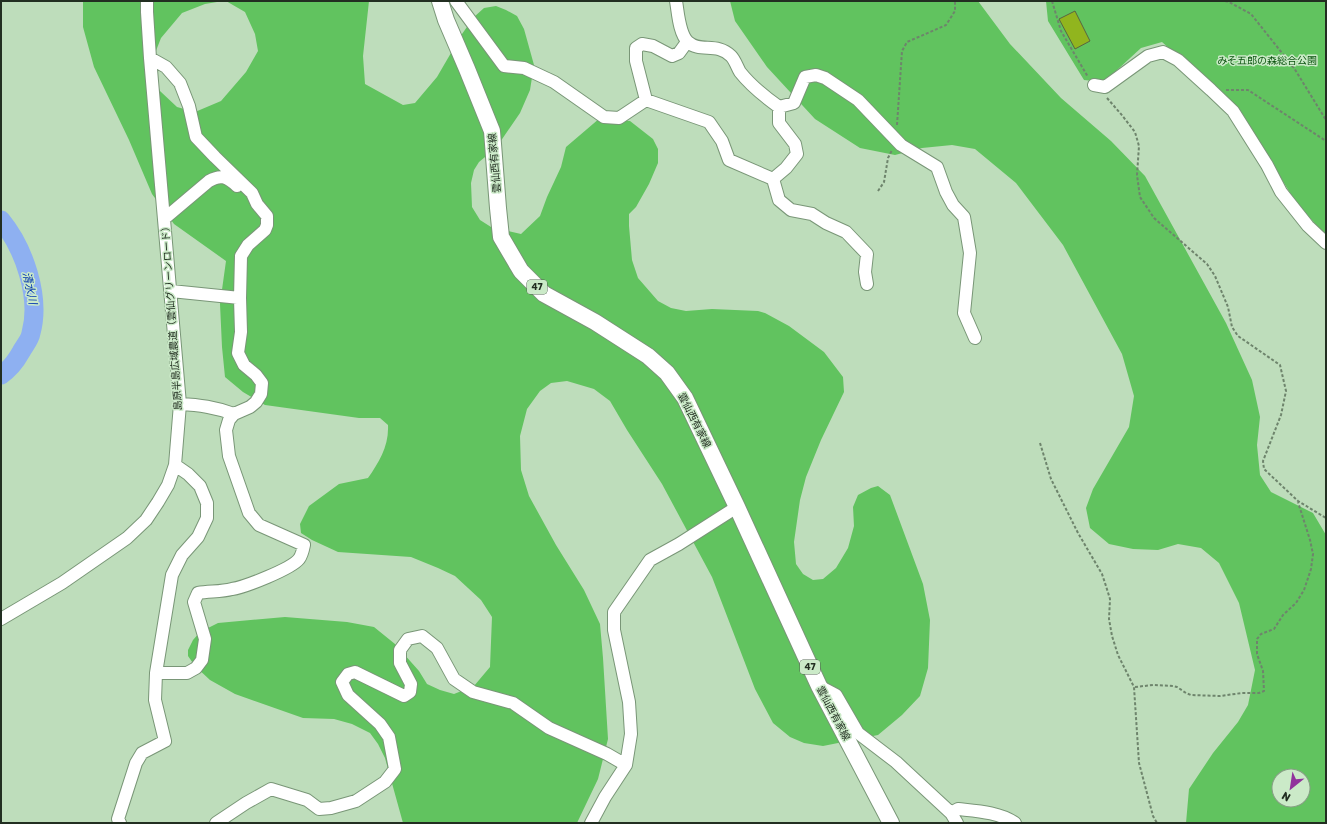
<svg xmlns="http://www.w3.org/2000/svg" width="1327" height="824" viewBox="0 0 1327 824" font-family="Rubik,'Noto Sans JP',sans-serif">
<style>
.green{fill:#61c35f;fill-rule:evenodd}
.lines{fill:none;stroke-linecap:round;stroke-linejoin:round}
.river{stroke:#8eb0f1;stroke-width:19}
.building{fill:#91b51e;stroke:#596541}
.minor-casing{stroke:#799677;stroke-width:14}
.major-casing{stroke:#799677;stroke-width:18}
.path{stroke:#6e846c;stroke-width:2;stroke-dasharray:3 2;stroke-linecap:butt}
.minor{stroke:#fff;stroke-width:12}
.major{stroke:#fff;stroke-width:16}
.labels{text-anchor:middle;stroke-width:3;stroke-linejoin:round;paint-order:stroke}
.shield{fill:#cbeac8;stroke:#556653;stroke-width:1}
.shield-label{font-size:9px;font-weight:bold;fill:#222e21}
.park-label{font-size:10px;fill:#09520d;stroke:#cbeac8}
.street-label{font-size:10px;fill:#222e21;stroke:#cbeac8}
.water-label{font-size:11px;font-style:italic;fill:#0235af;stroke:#cbeac8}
</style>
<rect width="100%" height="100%" fill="#beddbb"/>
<!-- green -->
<path class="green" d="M83 1H223L205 4 182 13 161 38 150 66 160 91 177 107 195 112 221 101 246 72 258 51 255 34 245 12 226 1H369L363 56 365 84 403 105 415 103 437 77 462 34 474 17 484 8 496 6 506 10 517 16 524 29 534 65 530 90 520 113 496 148 479 162 474 170 471 183 472 207 480 220 491 227 521 234 540 216 547 197 561 167 566 147 600 118 630 121 653 139 658 149V163L649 184 636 207 629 214V226L632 260 638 278 658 301 671 308 686 311 712 309 758 311 765 313 789 326 824 352 843 377 844 392 821 440 806 477 800 500 794 542 796 564 803 574 813 580 823 579 836 568 848 548 854 526 853 507 858 495 871 488 878 486 890 495 923 584 930 620 928 668 920 696 902 715 878 735 823 746 804 743 790 737 773 723 755 689 712 577 662 484 627 430 610 401 594 389 567 381 551 383 540 391 527 409 520 436 521 470 529 496 556 545 584 590 600 624 603 658 608 739 598 779 577 823H403L385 758 378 744 370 733 352 724 334 719 303 718 235 694 210 680 195 666 188 656V650L193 640 200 632 218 623 285 617 347 622 374 627 395 644 419 671 427 684 440 690 454 694 474 686 490 667 492 617 481 600 455 576 438 568 411 557 338 552 312 540 301 533 300 524 309 506 339 484 368 478C379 462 389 446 388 425L380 418H359L265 405 243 392 225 377 222 347 220 304 226 261 174 224 152 194 129 140 94 67 83 27Z
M730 1H978L1010 44 1061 98 1111 141 1145 176 1226 323 1252 380 1260 417 1257 445 1260 475 1271 492 1313 513 1326 535V823H1186L1189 789 1213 753 1238 722 1248 705 1255 670 1239 603 1219 563 1201 548 1178 544 1158 550 1133 549 1109 544 1090 528 1086 508 1093 489 1129 427 1134 396 1122 354 1063 245 1016 183 975 149 952 145 922 148 895 155 860 148 815 119 767 67 735 21ZM1279 776H1303V800H1279Z
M1046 1H1326V236L1295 201 1268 157 1206 81 1162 42 1141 48 1104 82 1084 80 1048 21Z"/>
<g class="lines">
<!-- river -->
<path class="river" d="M1 220C24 248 41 297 31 333 30 340 24 346 21 352 16 361 10 369 1 375"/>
</g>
<!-- building -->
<path class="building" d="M1075 11 1090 41 1075 49 1059 19Z"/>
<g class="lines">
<!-- minor casing -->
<g class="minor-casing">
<path id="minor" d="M456 1 504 66 524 68 554 82 604 117 619 118 646 100 709 122 722 141 729 160 773 179 779 200 791 210 812 214 826 223 846 232 867 254 865 272 867 284
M676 1C678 12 679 34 688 42 700 53 717 42 731 56 735 60 737 67 740 72 751 86 765 97 779 107L794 103 805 77 816 75 825 78 858 100 901 145 937 167 946 192 953 205 964 217 970 253 964 313 975 338
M150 58 166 67 180 83 189 106 196 137 215 157 252 193 257 204 267 216V225L265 230 248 245 241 256 240 298 241 332 238 353 244 365 256 375 262 383 261 394 256 402 250 407 234 414 229 420 226 430 229 456 249 513 259 525 304 545C303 550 302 555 299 559 291 569 245 587 232 589 221 592 209 591 198 593L194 602 205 639 202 660 196 668 187 673H156
M1094 85 1105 87 1148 56 1163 52 1178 60 1211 90 1233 111 1267 165 1281 192 1308 226 1326 243
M646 100 636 61V48L642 44 653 46 672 56 679 53 687 42
M773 179 786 168 797 154 795 144 779 123V107
M164 219 209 181C221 174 227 177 237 186
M171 291 240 298
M180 404C200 405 214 407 234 414
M1 619 62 583 127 538 146 520 158 502 168 485 175 465 180 404 150 58 147 12V1
M819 686 836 695 858 733 896 762 951 813 957 823
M951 813 958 809C976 811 999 812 1015 823
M120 823 118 819 136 763 142 753 165 741 155 700 156 673 172 575 182 555 198 537 207 518V503L200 486 188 474 175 465
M216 823 246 803 271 789 307 800 319 809 331 808 356 801 385 782 395 769 389 737 380 724 348 695 342 682 348 674 355 672 404 696 410 692 411 684 400 663V650L408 639 422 636 437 648 454 679 473 692 513 703 549 728 607 754 626 765
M591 823 605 797 626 765 631 734 629 702 614 630V612L650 560 679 544 737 507"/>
</g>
<!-- major casing -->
<g class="major-casing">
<path id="major" d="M440 1 446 20 467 69 492 131 498 208 501 237 521 271 544 294 595 322 648 356 667 373 685 398 737 507 819 686 891 823"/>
</g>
<!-- path -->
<path class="path" d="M1052 1 1061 31 1088 77
M1225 1 1229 2 1251 14 1294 68 1326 120
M1226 90H1248L1326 141
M1107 98 1121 114 1135 132 1139 146 1137 175 1140 197 1154 218 1207 264 1215 276 1228 307 1232 327 1238 336 1280 365 1286 391 1281 415 1263 461 1264 469 1298 501 1326 518
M897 125 902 51 907 42 946 25 955 11V1
M878 191 884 182 888 158 892 150
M1040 443 1051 479 1078 533 1102 574 1106 586 1110 599 1109 619 1112 636 1118 655 1134 687 1139 763 1153 816 1157 823
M1135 687 1153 685 1173 686 1177 687 1186 693 1191 695 1220 696 1242 693H1259L1264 691 1263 671 1257 654V639L1261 634 1274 629 1283 615 1296 603 1304 590 1311 569 1313 554 1310 540 1298 502"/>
<!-- minor -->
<use href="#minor" class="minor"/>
<!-- major -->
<use href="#major" class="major"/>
</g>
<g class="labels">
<!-- shield labels -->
<g class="shield">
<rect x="527" y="280" width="20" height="14" rx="3"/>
<rect x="800" y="660" width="20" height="14" rx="3"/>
</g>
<g class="shield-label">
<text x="537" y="290">47</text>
<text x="810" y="670">47</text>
</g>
<!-- park labels -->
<g class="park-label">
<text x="1267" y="64">みそ五郎の森総合公園</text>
</g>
<!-- street labels -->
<g class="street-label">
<text transform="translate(494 163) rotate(-95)" y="4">雲仙西有家線</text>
<text transform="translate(171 316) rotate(-94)" y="4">島原半島広域農道（雲仙グリーンロード）</text>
<text transform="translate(695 420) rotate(63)" y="4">雲仙西有家線</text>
<text transform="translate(834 713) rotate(62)" y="4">雲仙西有家線</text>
</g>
<!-- water labels -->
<g class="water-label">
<text transform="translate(30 288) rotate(78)" y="4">清水川</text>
</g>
</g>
<!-- border -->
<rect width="1327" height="824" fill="none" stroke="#222e21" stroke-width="4"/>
<!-- north arrow -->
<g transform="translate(1291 788) rotate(210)"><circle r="19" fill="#cbeac8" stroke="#879f85"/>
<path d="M0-3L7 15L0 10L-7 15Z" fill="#91339c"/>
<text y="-6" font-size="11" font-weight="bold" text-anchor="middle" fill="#222e21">N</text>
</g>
</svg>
